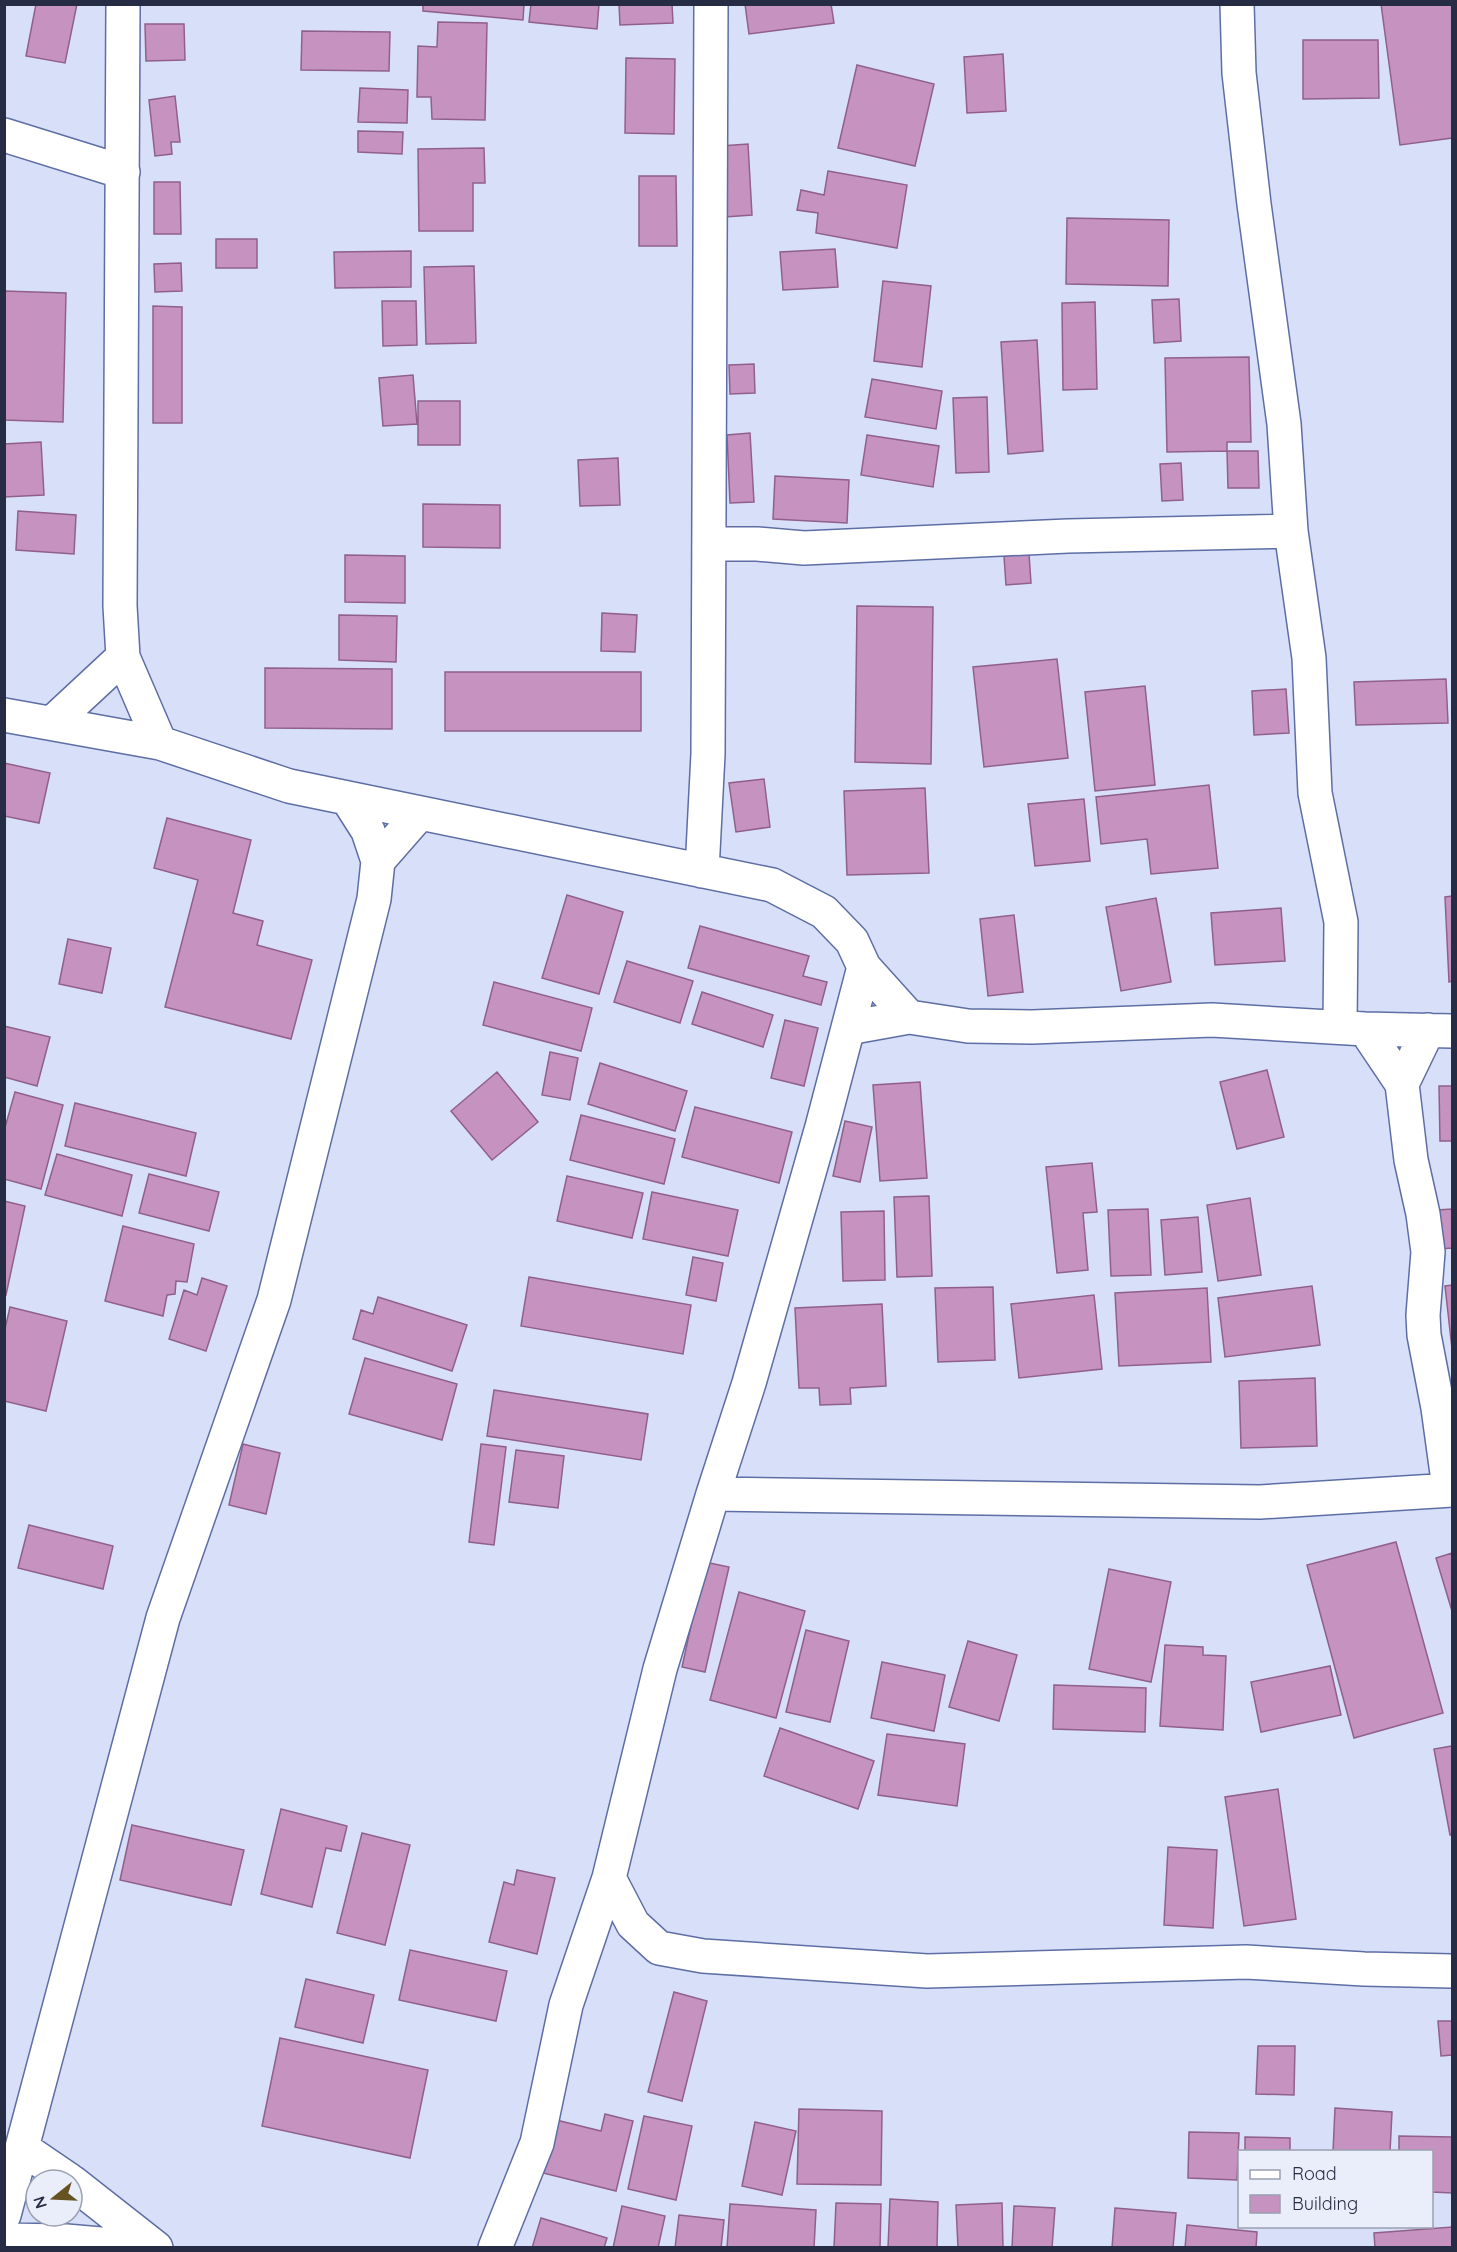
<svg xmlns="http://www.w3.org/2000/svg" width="1457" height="2252" viewBox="0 0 1457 2252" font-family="Quicksand,sans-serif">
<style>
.building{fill:#c693c0;stroke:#90608a;stroke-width:1.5}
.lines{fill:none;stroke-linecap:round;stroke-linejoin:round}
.street-casing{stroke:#5e6ea4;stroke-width:36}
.street{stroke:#fff;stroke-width:33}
</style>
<rect width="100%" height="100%" fill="#d8e0f9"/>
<!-- building -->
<path class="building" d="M36 4H77L65 63 26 56Z
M423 4H524L523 20 423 11Z
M531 4H599L597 29 529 22Z
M619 4H672L673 23 620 25Z
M745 4H831L834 23 749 34Z
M1381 4H1452V138L1400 145Z
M438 22 487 23 485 120 432 119 431 97H417L418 46 437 47Z
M145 24H184L185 60 146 61Z
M302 31 390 32 389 71 301 70Z
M1303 40H1378L1379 98 1303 99Z
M1003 54 1006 111 967 113 964 57Z
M626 58 675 59 674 134 625 133Z
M857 65 934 84 915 166 838 148Z
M360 88 408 90 407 123 358 122Z
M175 96 180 142H171L172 154 155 156 149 100Z
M358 131 403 132 402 154 358 152Z
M748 144 752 215 725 217 720 146Z
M484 148 485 183H473V231H419L418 149Z
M828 171 907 185 897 248 816 233 818 213 797 210 801 190 824 195Z
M639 176H676L677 246H639Z
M154 182H180L181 234H154Z
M1067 218 1169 220 1168 286 1066 284Z
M216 239H257V268H216Z
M835 249 838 287 783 290 780 252Z
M411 251V287L335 288 334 252Z
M181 263 182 291 155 292 154 264Z
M474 266 476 343 426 344 424 267Z
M883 281 931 286 922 367 874 361Z
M4 291 66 293 63 422 4 420Z
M1179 299 1181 341 1154 343 1152 300Z
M382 301H416L417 345 383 346Z
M1095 302 1097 389 1063 390 1062 303Z
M153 306 182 307V423H153Z
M1037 340 1043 451 1008 454 1001 342Z
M1249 357 1251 442H1227V451L1167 452 1165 358Z
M754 364 755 393 730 394 729 365Z
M413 375 417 424 383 426 379 378Z
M872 379 942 391 936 429 865 417Z
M987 397 989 472 956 473 953 398Z
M418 401H460V445H418Z
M750 433 754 502 730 503 727 435Z
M867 435 939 446 933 487 861 475Z
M41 442 44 495 4 497V444Z
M1227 451H1258L1259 488H1228Z
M618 458 620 505 580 506 578 460Z
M1181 463 1183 500 1162 501 1160 464Z
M775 476 849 480 847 523 773 519Z
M423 504 500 505V548L423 547Z
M18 511 76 515 74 554 16 550Z
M1029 554 1031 583 1006 585 1004 556Z
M345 555 405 556V603L345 602Z
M857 606 933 607 931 764 855 762Z
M602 613 637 615 635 652 601 651Z
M339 615 397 616 396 662 339 660Z
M1057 659 1068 758 984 767 973 667Z
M265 668 392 669V729L265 728Z
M445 672H641V731H445Z
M1446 679 1448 723 1356 725 1354 682Z
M1145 686 1155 785 1095 791 1085 692Z
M1286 689 1289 733 1254 735 1252 691Z
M4 763 50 773 39 823 4 816Z
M764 779 770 827 736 832 729 783Z
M1209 785 1218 868 1151 874 1147 839 1101 844 1096 797Z
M925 788 929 873 847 875 844 791Z
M1084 799 1090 861 1035 866 1028 804Z
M167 818 251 840 233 913 263 921 257 945 312 960 291 1039 165 1007 198 880 154 868Z
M567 895 623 912 599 994 542 978Z
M1452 896V981L1449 982 1445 897Z
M1156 898 1171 982 1121 991 1106 907Z
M1281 908 1285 961 1215 965 1211 913Z
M1014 915 1023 992 988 996 980 919Z
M700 926 809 956 803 976 827 982 821 1005 688 968Z
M68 939 111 948 102 993 59 984Z
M627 961 693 981 680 1023 614 1002Z
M494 982 592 1008 581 1051 483 1025Z
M702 992 773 1015 763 1047 692 1024Z
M785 1020 818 1028 804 1086 771 1078Z
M4 1026 50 1037 37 1086 4 1077Z
M550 1052 578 1058 570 1100 542 1095Z
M600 1063 687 1091 675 1131 588 1104Z
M1267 1070 1284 1137 1237 1149 1220 1082Z
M497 1072 538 1122 492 1160 451 1111Z
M920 1082 927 1178 880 1181 873 1085Z
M1439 1086H1452V1141H1440Z
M15 1092 63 1105 41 1189 4 1179V1131Z
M75 1103 196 1133 186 1176 65 1146Z
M695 1107 792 1132 779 1183 682 1157Z
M581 1115 675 1139 664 1184 570 1160Z
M845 1121 872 1127 860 1182 833 1176Z
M57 1154 132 1175 122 1216 45 1195Z
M1092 1163 1097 1212 1083 1213 1088 1270 1057 1273 1046 1167Z
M149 1174 219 1192 209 1231 139 1213Z
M567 1176 643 1193 632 1238 557 1221Z
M652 1192 738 1210 728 1256 643 1239Z
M929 1196 932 1276 897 1277 894 1197Z
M1250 1198 1261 1275 1218 1281 1207 1205Z
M4 1201 25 1206 6 1295 4 1294Z
M1148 1209 1151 1275 1111 1276 1108 1210Z
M1452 1209V1248L1439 1249 1437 1210Z
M884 1211 885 1280 843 1281 841 1212Z
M1198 1217 1202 1272 1165 1275 1161 1220Z
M123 1226 194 1244 187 1282 176 1281 175 1294 167 1295 163 1316 105 1301Z
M693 1257 723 1263 716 1301 686 1295Z
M529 1277 691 1305 683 1354 521 1326Z
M202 1278 227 1286 206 1351 169 1339 184 1290 197 1295Z
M1452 1285V1349L1445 1286Z
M1312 1286 1320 1345 1225 1357 1218 1298Z
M993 1287 995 1360 938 1362 935 1288Z
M1207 1288 1211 1362 1119 1366 1115 1293Z
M1094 1295 1102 1369 1019 1378 1011 1304Z
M378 1297 467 1325 452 1371 353 1339 361 1310 373 1314Z
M882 1304 886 1386 850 1388 851 1404 820 1405 819 1388H799L795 1308Z
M10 1307 67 1321 46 1411 4 1401V1333Z
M365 1358 457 1384 442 1440 349 1414Z
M1315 1378 1317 1446 1241 1448 1239 1381Z
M494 1390 648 1414 641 1460 487 1436Z
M243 1444 280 1453 266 1514 229 1505Z
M481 1444 506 1447 494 1545 469 1542Z
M516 1450 564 1456 558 1508 509 1502Z
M29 1525 113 1546 103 1589 18 1568Z
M1396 1542 1443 1713 1354 1738 1307 1565Z
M1452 1553V1611L1436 1558Z
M705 1562 729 1567 705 1672 682 1667Z
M1109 1569 1171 1582 1151 1682 1089 1669Z
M739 1592 805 1611 776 1718 710 1700Z
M806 1630 849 1641 830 1722 786 1712Z
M968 1641 1017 1655 999 1721 949 1707Z
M1165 1645 1203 1647V1655L1226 1656 1223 1730 1160 1726Z
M882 1662 945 1675 934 1731 871 1718Z
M1330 1666 1341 1715 1261 1732 1251 1682Z
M1054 1685 1146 1688 1145 1732 1053 1729Z
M780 1728 874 1761 858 1809 764 1776Z
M887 1734 965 1744 957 1806 878 1795Z
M1452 1746V1835H1450L1434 1749Z
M1278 1789 1296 1919 1244 1926 1225 1797Z
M281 1809 347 1826 341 1851 326 1848 312 1907 261 1894Z
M132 1825 244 1850 231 1905 120 1880Z
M362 1833 410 1845 385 1945 337 1933Z
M1168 1847 1217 1850 1213 1928 1164 1925Z
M517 1870 555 1878 537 1954 489 1942 504 1882 514 1885Z
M410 1950 507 1971 496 2021 399 2000Z
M306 1979 374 1995 363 2043 295 2027Z
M674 1992 707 2001 682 2101 648 2092Z
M1438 2021H1452V2055L1441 2056Z
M280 2038 428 2070 410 2158 262 2126Z
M1258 2046H1295L1294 2095 1256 2094Z
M1335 2108 1392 2112 1390 2152H1333Z
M799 2109 882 2111 881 2185 797 2184Z
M605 2114 633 2121 616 2191 535 2171 548 2118 601 2131Z
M644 2116 692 2126 676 2200 628 2189Z
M755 2122 796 2131 782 2195 742 2186Z
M1189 2132 1239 2133 1237 2180 1188 2178Z
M1399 2136 1452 2137V2193L1432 2192V2152H1399Z
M1245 2137 1290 2138V2152H1245Z
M890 2199 938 2202 937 2248H888Z
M836 2203 881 2204 880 2248H834Z
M1002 2203 1003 2248H958L956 2205Z
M730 2204 816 2210 814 2248H727Z
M622 2206 665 2216 658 2248H613Z
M1014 2206 1055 2208 1052 2248H1012Z
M1115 2208 1176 2213 1173 2248H1112Z
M679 2215 724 2220 721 2248H675Z
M541 2218 607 2238 604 2248H532Z
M1187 2225 1257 2232 1256 2248H1185Z
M1452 2227V2248H1375L1374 2233Z"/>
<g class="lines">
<!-- street casing -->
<g class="street-casing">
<path id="street" d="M123 4 120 606 123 657 160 743
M1237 4 1239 73 1254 204 1284 424 1291 531 1309 658 1315 793 1341 922 1340 1027
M4 135 123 172
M709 544H757L804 548 1068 536 1291 531
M4 715 160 743 289 786 772 885 824 912 852 941 864 967 909 1017
M52 723 123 657
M378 861 420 813
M702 871 708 754 711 4
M848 1028 909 1017 968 1026 1032 1027 1212 1020 1365 1029 1452 1031
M1365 1029 1402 1084 1411 1160 1423 1214 1428 1252 1423 1315 1424 1335 1438 1408 1449 1488
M1402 1084 1428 1030
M713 1494 1260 1502 1452 1490
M609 1878 633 1924 659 1948 703 1956 927 1971 1246 1962 1364 1969 1452 1971
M22 2148 69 2180
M72 2182 156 2248
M4 2215 163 1618 274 1300 374 899 378 861 368 831 347 798
M4 2240 66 2241 147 2248
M495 2248 537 2143 566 2005 609 1878 660 1669 713 1494 749 1383 822 1127 864 967"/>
</g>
<!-- street -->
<use href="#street" class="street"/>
</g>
<!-- border -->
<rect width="1457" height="2252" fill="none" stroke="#252c43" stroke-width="12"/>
<!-- legend -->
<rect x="1238" y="2150" width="195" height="78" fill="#eaeefa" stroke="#9ba0b1" stroke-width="1.5"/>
<rect x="1250" y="2170" width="30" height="9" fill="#ffffff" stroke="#9ba0b1" stroke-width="1.5"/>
<text x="1292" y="2180" font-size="18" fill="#252c43">Road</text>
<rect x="1250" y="2195" width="30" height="18" fill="#c693c0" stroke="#9ba0b1" stroke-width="1.5"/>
<text x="1292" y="2210" font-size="18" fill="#252c43">Building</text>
<!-- north arrow -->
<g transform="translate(54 2198) rotate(252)"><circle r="28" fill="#eaeefa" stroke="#9ba0b1" stroke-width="1.5"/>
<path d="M0-4.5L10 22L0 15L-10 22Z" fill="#655422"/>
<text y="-9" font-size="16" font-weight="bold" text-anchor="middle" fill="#252c43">N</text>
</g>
</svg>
